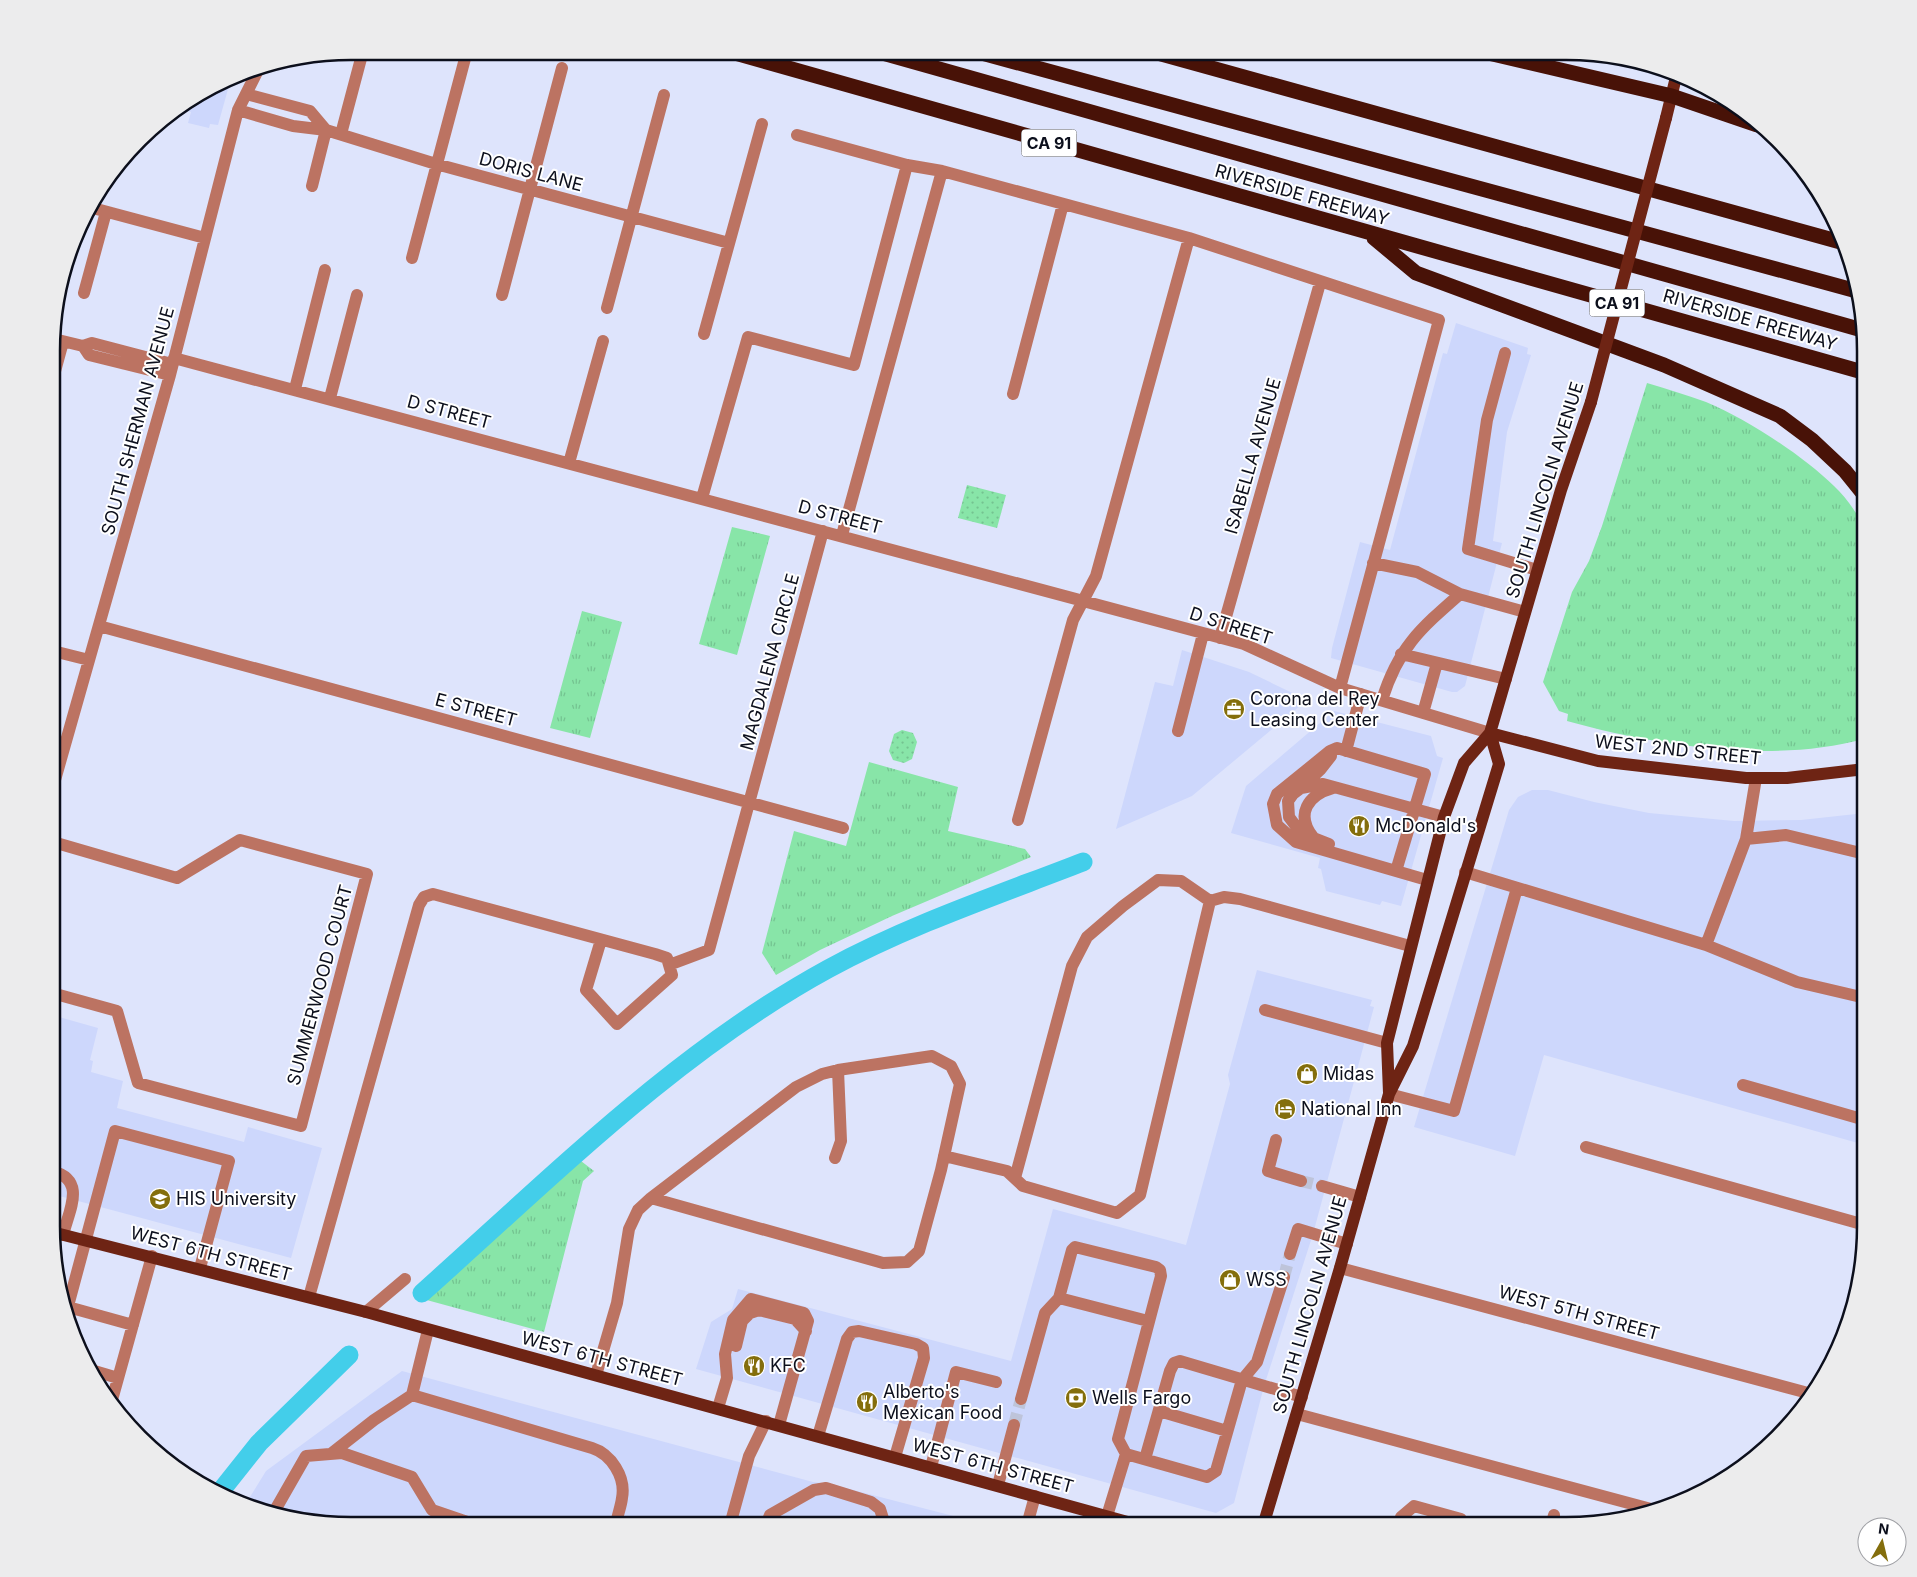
<svg xmlns="http://www.w3.org/2000/svg" width="1917" height="1577" viewBox="0 0 1917 1577" font-family="Inter,sans-serif">
<style>
.built{fill:#cdd7fc}
.grass{fill:url(#grass-tufts)}
.park{fill:url(#park-dots)}
.lines{fill:none;stroke-linecap:round;stroke-linejoin:round}
.canal{stroke:#43ceea;stroke-width:19}
.minor-tunnel{stroke:#bec4da;stroke-width:12;stroke-dasharray:12 6;stroke-linecap:butt}
.minor{stroke:#bc7362;stroke-width:12}
.major{stroke:#6e2414;stroke-width:12}
.highway{stroke:#481207;stroke-width:15}
.major-bridge{stroke:#6e2414;stroke-width:12}
.labels{text-anchor:middle;stroke-width:4;stroke-linejoin:round;paint-order:stroke}
.shield{fill:#fff;stroke:#555760;stroke-width:1}
.shield-label{font-size:16px;font-weight:bold;fill:#0c0f1c}
.street-label{font-size:18px;fill:#0c0f1c;stroke:#fff}
.poi-label{font-size:18px;fill:#0c0f1c;stroke:#fff;text-anchor:start}
.rim{fill:none;stroke:#0c0f1c;stroke-width:2.5}
</style>
<defs>
<pattern id="grass-tufts" width="24" height="20" patternUnits="userSpaceOnUse" patternTransform="scale(1.25)"><rect width="24" height="20" fill="#88e5a8"/><path d="M3 7l-1-3M5 7V3M7 7l1-3M15 17l-1-3M17 17v-4M19 17l1-3" fill="none" stroke="#74c390"/></pattern>
<pattern id="park-dots" width="8" height="8" patternUnits="userSpaceOnUse" patternTransform="scale(1.25)"><rect width="8" height="8" fill="#88e5a8"/><path d="M2 2h.1M6 6h.1" fill="none" stroke="#74c390" stroke-width="1.8" stroke-linecap="round"/></pattern>
</defs>
<rect width="100%" height="100%" fill="#dee4fc"/>
<!-- built -->
<path class="built" d="M230 82 218 125 210 124 209 128 188 123 191 112 182 109Z
M1456 323 1528 348 1527 354 1531 355 1507 432 1493 541 1502 543 1465 686 1457 692H1452L1331 658 1332 648 1360 542 1390 550 1443 353 1447 354Z
M1182 650 1249 672 1307 700 1192 796 1116 829 1155 682 1173 686Z
M1334 711 1431 736 1437 756 1443 758 1401 906 1382 901 1380 905 1326 891 1321 869 1318 868 1320 858 1231 833 1246 786Z
M1532 790H1548L1594 802 1649 813 1734 821 1801 820 1865 813V1145L1544 1055 1515 1156 1414 1127 1509 810 1518 797Z
M1257 970 1372 1000 1370 1006 1374 1007 1313 1234 1264 1386 1234 1503 1216 1513 696 1369 711 1322 732 1309 738 1289 1011 1361 1053 1209 1186 1245 1230 1084 1228 1075Z
M52 1015 98 1028 90 1060 93 1061 91 1072 123 1081 117 1108 244 1142 248 1127 322 1148 291 1258 52 1194Z
M402 1371 813 1482 830 1484 988 1525H332L245 1505 266 1471Z"/>
<!-- grass -->
<path class="grass" d="M1647 383C1667 389 1687 395 1706 402 1747 419 1802 455 1834 486 1847 498 1857 514 1866 529L1865 738 1864 739C1772 764 1657 746 1567 721L1568 714 1559 711 1543 682 1572 592 1589 561 1602 526Z
M732 527 770 536 737 655 699 644Z
M582 611 622 622 590 738 550 728Z
M869 762 958 787 948 831 1025 849 1031 857 892 916 820 950 776 975 762 953 794 831 846 846Z
M581 1161 594 1171 583 1181 544 1332 423 1299Z"/>
<!-- park -->
<path class="park" d="M967 485 1006 495 997 528 958 518Z
M902 730 913 733 917 742 912 759 904 763 893 760 889 751 894 734Z"/>
<g class="lines">
<!-- canal -->
<path class="canal" d="M422 1293C551 1178 676 1052 828 969 909 925 998 895 1083 862
M220 1492 259 1443 349 1355"/>
<!-- minor-tunnel -->
<path class="minor-tunnel" d="M1301 1181 1322 1186
M1284 1277 1290 1254
M1014 1425 1021 1399"/>
<!-- minor -->
<path class="minor" d="M246 94 310 111 326 130
M238 110 293 126 326 130 436 164 729 243
M341 134 363 51
M797 135 907 165 942 171 1189 238 1439 320 1340 688
M312 186 326 130
M89 207 205 238
M412 258 467 51
M84 293 106 212
M502 295 562 68
M607 308 664 95
M704 334 762 124
M54 339 83 346 92 343 172 364
M83 346 89 355 170 375
M1505 353 1487 420 1468 549 1537 570
M174 358 1244 644 1340 688 1490 733
M54 375 63 342
M295 389 325 270
M1013 394 1063 204
M330 398 357 295
M569 463 603 341
M702 498 748 337 854 365 907 165
M842 535 942 171
M1373 563 1417 572 1460 594
M99 626 843 828
M1220 638 1320 283
M53 651 89 660
M1401 654 1506 679
M1382 700C1398 648 1420 629 1460 594L1525 612
M1423 713 1437 663
M1178 731 1203 634
M1346 751 1361 694
M53 787 170 375 238 110 260 66
M1302 787 1320 770 1331 756
M1018 820 1073 620 1096 576 1189 238
M1313 837C1295 814 1308 795 1333 788
M1746 839 1786 835 1865 854
M1329 844 1301 833 1289 817 1288 801 1293 794 1301 788 1323 784 1444 817
M1396 871 1425 774 1337 748 1330 751 1277 794 1273 804 1277 825 1296 842 1427 880
M1465 872 1706 945 1797 982 1861 997 1865 982
M1706 945 1746 839 1756 778
M669 965 709 950 823 531
M52 993 117 1011 138 1083 301 1126 367 874 240 840 177 878 53 842
M1265 1010 1387 1043
M1743 1085 1865 1120
M1389 1094 1454 1111 1517 888
M1276 1140 1268 1171 1301 1181
M1586 1147 1865 1225
M944 1156 1007 1171 1023 1186 1117 1213 1140 1195 1210 901 1224 897 1240 899 1410 946
M835 1158 841 1141 838 1070
M52 1171C87 1180 69 1210 63 1235
M1015 1178 1072 966 1087 937 1123 906 1158 880 1181 881 1210 901
M1322 1186 1360 1197
M1290 1254 1298 1229 1347 1244
M1340 1268 1808 1393
M309 1297 419 905 424 897 433 894 655 954 667 958 672 975 617 1024 586 990 601 940
M1059 1298 1148 1321
M68 1306 115 1131 229 1161 200 1268
M68 1307 133 1325
M366 1312 405 1279
M736 1346 742 1321 750 1313 759 1310 795 1319 806 1331
M91 1370 118 1378
M596 1375 617 1303 629 1229 638 1210 651 1198 796 1087 822 1074 838 1070 932 1056 951 1066 960 1084 941 1170 919 1251 907 1262 883 1263 651 1198
M412 1395 592 1448C611 1454 626 1477 622 1498 621 1507 617 1516 616 1525
M1021 1399 1045 1313 1059 1298 1072 1250 1075 1247 1156 1267 1160 1270 1161 1276 1118 1439 1126 1454 1207 1477 1216 1471 1242 1380 1257 1362 1284 1277
M112 1400 152 1256
M718 1408 727 1378 725 1354 733 1320 751 1299 804 1313 808 1321 779 1425
M1159 1411 1227 1431
M1297 1414 1651 1509
M818 1436 847 1339 852 1332 859 1331 916 1344 923 1348 924 1358 895 1457
M332 1453 374 1420 412 1395 428 1330
M1145 1459 1170 1371 1174 1363 1180 1361 1302 1397
M931 1467 956 1372 996 1382
M998 1485 1014 1425
M274 1512 306 1456 342 1453 412 1477 432 1510 476 1525
M1107 1516 1126 1454
M730 1525 749 1456 766 1421
M766 1525 770 1515 814 1490 826 1488 871 1502 880 1509 885 1525
M1027 1525 1035 1496
M1399 1526 1401 1517 1414 1506 1461 1519 1464 1526
M1551 1526 1554 1515"/>
<!-- major -->
<path class="major" d="M1666 118 1677 73
M1490 733 1598 761 1746 778H1787L1865 769
M1389 1093 1387 1043 1444 817 1464 763 1490 733 1561 490 1591 402
M52 1232 366 1312 1142 1526
M1263 1526 1340 1268 1389 1094 1413 1046 1499 764 1490 733"/>
<!-- highway -->
<path class="highway" d="M728 51 1866 373
M879 52 1862 330
M978 52 1853 290
M1154 52 1844 243
M1484 52 1672 96 1757 125
M1374 238 1416 273 1664 365 1780 416 1812 440 1845 471 1866 497"/>
<!-- major-bridge -->
<path class="major-bridge" d="M1591 402 1666 118"/>
</g>
<!-- icons -->
<defs>
<g id="office-disc" transform="scale(1.125)"><circle r="9.5" fill="#846e0c" stroke="#fff"/><path d="M-6-3h4V-5.5h4V-3h4V5H-6ZM-1-4.5V-3h2v-1.5ZM-6 0V1H6V0Z" fill="#fff"/></g>
<g id="restaurant-disc" transform="scale(1.125)"><circle r="9.5" fill="#846e0c" stroke="#fff"/><path d="M-5-6h1v4h1v-4h1v4h1v-4h1v5L-1.5 .5V6h-2V.5L-5-1ZM5-6V6H3V1.5H1.5Q1.5-4 5-6Z" fill="#fff"/></g>
<g id="shop-disc" transform="scale(1.125)"><circle r="9.5" fill="#846e0c" stroke="#fff"/><path d="M-5-2.5h2.3a2.7 3.5 0 0 1 5.4 0H5L5.5 6h-11ZM-1.5-2.5h3a1.5 2.3 0 0 0-3 0Z" fill="#fff"/></g>
<g id="hotel-disc" transform="scale(1.125)"><circle r="9.5" fill="#846e0c" stroke="#fff"/><path d="M-6-4.5h1.5V1H6V5H4.5V3h-9V5H-6ZM-4 0a1.8 1.8 0 1 1 3.6 0ZM.5 0V-2.5h3Q6-2.5 6 0Z" fill="#fff"/></g>
<g id="university-disc" transform="scale(1.125)"><circle r="9.5" fill="#846e0c" stroke="#fff"/><path d="M0-5L7-2L0 1L-7-2ZM-4 1L0 2.5L4 1V4Q0 6-4 4Z" fill="#fff"/></g>
<g id="bank-disc" transform="scale(1.125)"><circle r="9.5" fill="#846e0c" stroke="#fff"/><path d="M-6-4H6V4H-6ZM0-2.3a2.3 2.3 0 1 0 0 4.6a2.3 2.3 0 1 0 0-4.6Z" fill="#fff"/></g>
</defs>
<g fill-rule="evenodd">
<use href="#office-disc" x="1234" y="709"/>
<use href="#restaurant-disc" x="1359" y="826"/>
<use href="#shop-disc" x="1307" y="1074"/>
<use href="#hotel-disc" x="1285" y="1109"/>
<use href="#university-disc" x="160" y="1199"/>
<use href="#shop-disc" x="1230" y="1280"/>
<use href="#restaurant-disc" x="754" y="1366"/>
<use href="#bank-disc" x="1076" y="1398"/>
<use href="#restaurant-disc" x="867" y="1402"/>
</g>
<g class="labels">
<!-- shield labels -->
<g class="shield">
<rect x="1021.5" y="129.5" width="55" height="27" rx="4"/>
<rect x="1589.5" y="289.5" width="55" height="27" rx="4"/>
</g>
<g class="shield-label">
<text x="1049" y="149">CA 91</text>
<text x="1617" y="309">CA 91</text>
</g>
<!-- street labels -->
<g class="street-label">
<text transform="translate(531 172) rotate(15)" y="6">DORIS LANE</text>
<text transform="translate(1302 195) rotate(16)" y="6">RIVERSIDE FREEWAY</text>
<text transform="translate(1750 320) rotate(16)" y="6">RIVERSIDE FREEWAY</text>
<text transform="translate(449 412) rotate(15)" y="6">D STREET</text>
<text transform="translate(138 421) rotate(-75)" y="6">SOUTH SHERMAN AVENUE</text>
<text transform="translate(1253 456) rotate(-74)" y="6">ISABELLA AVENUE</text>
<text transform="translate(1545 490) rotate(-73)" y="6">SOUTH LINCOLN AVENUE</text>
<text transform="translate(840 517) rotate(15)" y="6">D STREET</text>
<text transform="translate(1231 626) rotate(18)" y="6">D STREET</text>
<text transform="translate(770 662) rotate(-75)" y="6">MAGDALENA CIRCLE</text>
<text transform="translate(476 710) rotate(15)" y="6">E STREET</text>
<text transform="translate(1678 750) rotate(6)" y="6">WEST 2ND STREET</text>
<text transform="translate(320 985) rotate(-75)" y="6">SUMMERWOOD COURT</text>
<text transform="translate(211 1254) rotate(15)" y="6">WEST 6TH STREET</text>
<text transform="translate(1310 1305) rotate(-74)" y="6">SOUTH LINCOLN AVENUE</text>
<text transform="translate(1579 1313) rotate(15)" y="6">WEST 5TH STREET</text>
<text transform="translate(602 1359) rotate(15)" y="6">WEST 6TH STREET</text>
<text transform="translate(993 1466) rotate(15)" y="6">WEST 6TH STREET</text>
</g>
<!-- poi labels -->
<g class="poi-label">
<text x="1250" y="705">Corona del Rey<tspan x="1250" dy="21">Leasing Center</tspan></text>
<text x="1375" y="832">McDonald's</text>
<text x="1323" y="1080">Midas</text>
<text x="1301" y="1115">National Inn</text>
<text x="176" y="1205">HIS University</text>
<text x="1246" y="1286">WSS</text>
<text x="770" y="1372">KFC</text>
<text x="883" y="1398">Alberto's<tspan x="883" dy="21">Mexican Food</tspan></text>
<text x="1092" y="1404">Wells Fargo</text>
</g>
</g>
<!-- crop -->
<path d="M0 0H1917V1577H0ZM351 60H1566A291 291 0 0 1 1857 351V1226A291 291 0 0 1 1566 1517H351A291 291 0 0 1 60 1226V351A291 291 0 0 1 351 60Z" fill="#ececed" fill-rule="evenodd"/>
<path class="rim" d="M351 60H1566A291 291 0 0 1 1857 351V1226A291 291 0 0 1 1566 1517H351A291 291 0 0 1 60 1226V351A291 291 0 0 1 351 60Z"/>
<!-- north arrow -->
<g transform="translate(1882 1542) rotate(8)"><circle r="24" fill="#ffffff" stroke="#9e9fa4"/>
<path d="M0-4L9 19L0 12L-9 19Z" fill="#846e0c"/>
<text y="-8" font-size="14" font-weight="bold" text-anchor="middle" fill="#0c0f1c">N</text>
</g>
</svg>
